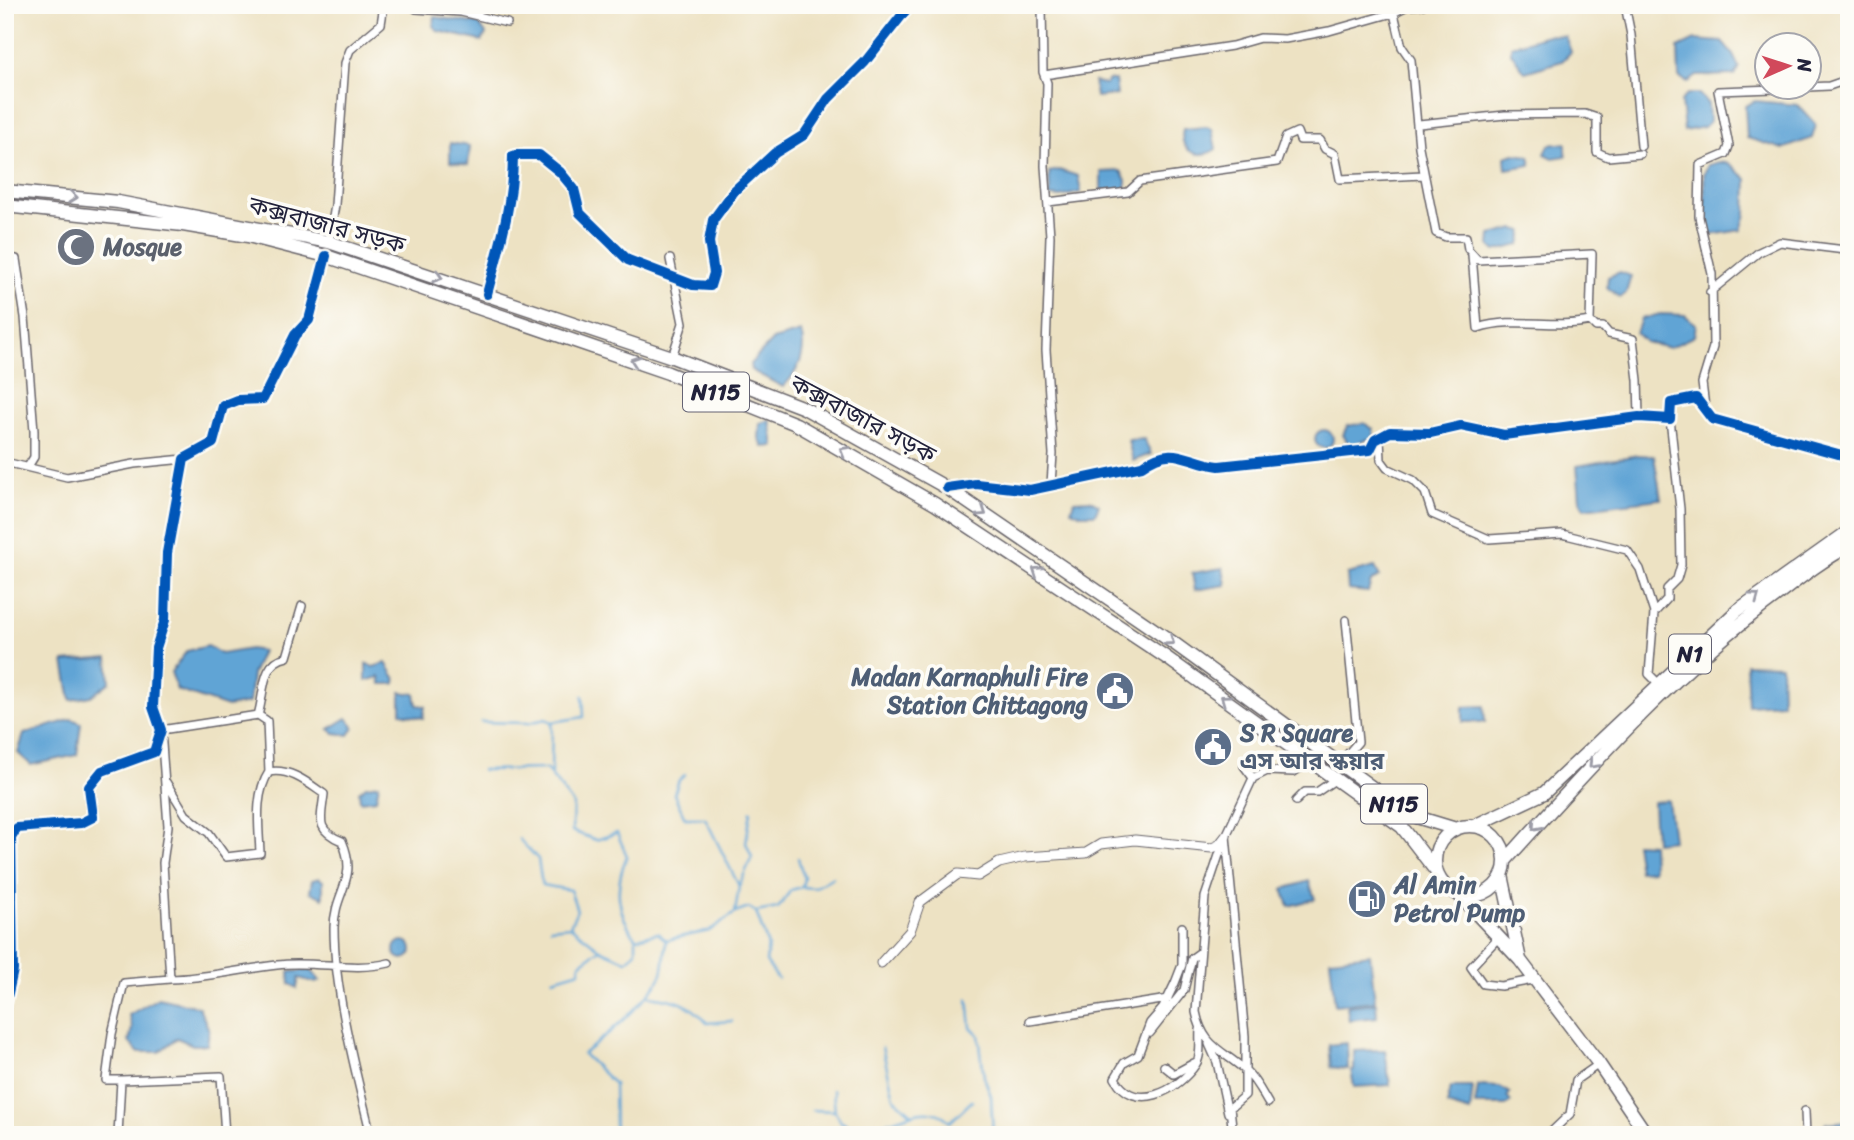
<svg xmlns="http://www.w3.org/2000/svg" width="1854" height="1140" viewBox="0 0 1854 1140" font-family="Sriracha,'Noto Sans Bengali',sans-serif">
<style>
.water{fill:#61a4d5;stroke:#426388;stroke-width:2}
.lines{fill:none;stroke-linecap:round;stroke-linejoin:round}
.stream{stroke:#61a4d5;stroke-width:2.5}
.minor-casing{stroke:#69656b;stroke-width:10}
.tertiary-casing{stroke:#69656b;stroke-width:11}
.trunk-casing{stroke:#69656b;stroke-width:15}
.minor{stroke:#fff;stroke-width:7}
.tertiary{stroke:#fff;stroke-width:9}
.trunk{stroke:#fff;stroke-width:12}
.cycleway-casing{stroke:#fdfcf7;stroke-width:15}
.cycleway{stroke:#0057b8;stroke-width:10}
.oneway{stroke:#9c9ca7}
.labels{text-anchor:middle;stroke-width:7;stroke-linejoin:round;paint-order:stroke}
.shield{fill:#fdfcf7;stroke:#646373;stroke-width:2}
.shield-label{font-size:23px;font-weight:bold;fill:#22223b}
.street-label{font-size:24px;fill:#22223b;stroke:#fdfcf7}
.worship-label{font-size:24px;font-weight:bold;fill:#5b616d;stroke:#fdfcf7;text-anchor:start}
.service-label{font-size:24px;font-weight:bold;fill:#4e5e75;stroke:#fdfcf7;text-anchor:start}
</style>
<rect width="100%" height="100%" fill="#fdfcf7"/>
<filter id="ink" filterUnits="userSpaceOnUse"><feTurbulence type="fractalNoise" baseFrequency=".0143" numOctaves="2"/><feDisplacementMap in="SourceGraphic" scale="14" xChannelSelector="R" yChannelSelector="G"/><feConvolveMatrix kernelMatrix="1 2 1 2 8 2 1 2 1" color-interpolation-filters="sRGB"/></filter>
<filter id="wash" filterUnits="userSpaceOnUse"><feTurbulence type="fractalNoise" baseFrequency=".00686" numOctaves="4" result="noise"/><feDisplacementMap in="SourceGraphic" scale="28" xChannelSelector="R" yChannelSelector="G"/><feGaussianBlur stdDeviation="1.57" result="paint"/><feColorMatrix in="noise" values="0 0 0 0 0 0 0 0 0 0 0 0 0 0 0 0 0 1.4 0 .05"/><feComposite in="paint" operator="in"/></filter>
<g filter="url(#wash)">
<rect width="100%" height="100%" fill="#ede2c3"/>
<!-- water -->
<path class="water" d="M435 17 479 24 486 34 482 41 438 31 433 26Z
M1547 35 1565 36 1571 52 1562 61 1525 72 1511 53V46Z
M1695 40 1722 42 1733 55 1739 68 1734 75 1697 76 1688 82 1679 77 1678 48Z
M1109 80H1115L1117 95 1096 97 1094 82 1105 84Z
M1687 94H1699L1708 104 1709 122 1704 127 1684 131 1681 101Z
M1755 101 1798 105 1816 125 1812 138 1783 149 1747 138 1745 106Z
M1206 127 1212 129 1216 149C1199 161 1178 151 1183 129Z
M450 143 470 146 468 165 450 162Z
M1566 143V156L1553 158 1545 154 1549 145Z
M1514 154 1529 156 1531 165 1506 169 1505 157Z
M1719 162 1730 164 1747 179 1746 214 1741 230 1711 235 1706 233 1704 174 1708 165Z
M1059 170 1078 176 1081 192 1061 197 1050 196 1049 172Z
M1121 171 1126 180V190H1101V172Z
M1515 229 1523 231 1520 245 1495 251 1490 246 1491 235Z
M1620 272 1631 276 1626 293 1620 298 1607 287 1608 277Z
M1660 314 1685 315 1696 325 1694 336 1669 348 1645 342 1636 333 1641 319Z
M801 332C807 353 798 372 783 387L751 370 750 364 773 340Z
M770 420 774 446 763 447 759 438 760 423Z
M1364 423 1373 429 1374 437 1350 446 1343 435 1347 426Z
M1315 439a9 9 0 1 1 18 0a9 9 0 1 1-18 0Z
M1144 439 1151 454 1133 461 1128 440Z
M1638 455 1654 456 1661 499 1584 508 1580 500 1577 466Z
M1091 500 1099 505 1095 514H1081L1071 510 1074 501Z
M1375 567 1380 577 1371 581 1368 592 1348 590 1347 574Z
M1223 568 1226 585 1195 590 1192 573Z
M208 646 221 654 250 649 262 651 252 674 249 703 227 707 177 690 171 672 187 651Z
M108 658 110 682 91 696 71 700 64 662Z
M366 663 373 667 386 663 396 679 395 684H381L380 677 366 681Z
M1746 664 1781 665 1782 703 1748 705Z
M401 692 415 694 417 705 425 706 423 718 401 713Z
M1484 706 1485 722H1463V707Z
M347 718 354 727 349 735 334 733 329 729Z
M72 719 81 723 77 755 31 765 18 753 24 734Z
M379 784 376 799 360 801 359 792 366 786Z
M1668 800 1673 840 1655 842 1653 802Z
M1635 843 1652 844 1653 870 1639 871Z
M319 878 323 881V898L310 892 312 880Z
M1309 881 1315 899 1289 906 1283 889Z
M394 950a9 9 0 1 1 18 0a9 9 0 1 1-18 0Z
M1370 954 1375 1001 1335 1005 1330 959Z
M311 970 320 981 316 983 299 978 297 988 290 984 289 972Z
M158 998 199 1007 209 1030 207 1045H193L177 1038 159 1052H138L129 1042 132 1028 129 1015Z
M1376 1003 1377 1017 1349 1020 1347 1006Z
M1347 1043 1348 1069 1331 1067 1329 1045Z
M1385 1050 1390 1085 1354 1087 1351 1070H1354V1051Z
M1478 1086 1500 1087 1510 1093 1507 1097 1511 1102 1507 1105H1475Z
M1451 1087H1473L1470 1112 1447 1105Z
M1849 1121V1135L1818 1134 1826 1123Z"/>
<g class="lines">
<!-- stream -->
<path class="stream" d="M481 722 529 723 545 719 552 722
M546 769 573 804 572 831 596 840 617 833 627 856C614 886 616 912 636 938
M482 770 545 769
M551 773 552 722 584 717 583 696
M685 775 679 780 674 794 685 818H705L739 886
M519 839 538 859 542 885 570 890 577 910 570 926
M802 887 814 888 833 877
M756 912 778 908 791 890 802 887 804 878 798 858
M735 913 739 886 752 857 746 843 751 811
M550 928 570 926 600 949 627 961 636 951V938L658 933 666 940
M553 979 580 971V964L600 949
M650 996C674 999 691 1003 707 1023L732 1021
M968 999 971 1027 979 1035 984 1077 991 1096 993 1135
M833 1090 835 1111 841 1122 862 1131
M812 1110 835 1111
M912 1114C925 1110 941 1111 950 1122L972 1101
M615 1135 614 1084 583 1054C603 1039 656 994 662 973 665 963 665 951 666 940L709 931 735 913 749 908 756 912 768 946 766 962 778 979
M864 1135 862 1131 912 1114 894 1098 882 1047"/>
</g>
</g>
<g filter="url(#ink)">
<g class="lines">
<!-- minor casing -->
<g class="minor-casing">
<path id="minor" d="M409 5 416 9 461 12 507 23
M1042 5 1043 72 1047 83 1045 166 1050 236 1046 350 1053 454 1051 484
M1392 5 1402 47 1411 60 1419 147 1436 233 1446 237H1466L1468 249 1478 260 1592 254 1590 321 1596 327H1603L1609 334 1633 339 1638 380 1639 417
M1625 5 1631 35 1641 146
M1044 75 1232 46 1260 38 1285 39 1329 31 1393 13 1407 6 1423 5
M1808 87 1829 86 1849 79
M1419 124 1505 115 1585 114 1597 118V152L1608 157 1640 154
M1048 202 1128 192 1140 181 1277 162 1286 137 1297 132 1300 140H1320L1325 149 1335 154 1340 179 1423 175
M329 242 335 205 345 63 350 50 381 24 384 5
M1472 255 1478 328C1514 316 1552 329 1590 321
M5 257 16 259 25 317 34 431V457L29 465
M670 259 683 323 672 357
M1710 292 1759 252 1780 242 1845 250 1849 255
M487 294C499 249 513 203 513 156L516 155H539L560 172 574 189 580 213 628 260 693 285 710 286 714 273 709 242 713 220 735 190 775 153 804 135 828 99 865 62 910 5
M1705 407 1702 383 1713 347 1712 274 1699 217 1700 165 1726 154 1729 146 1718 91 1802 88
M1380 438 1381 460 1387 468 1413 480 1425 492 1432 514 1489 539 1562 534 1627 550 1640 569 1654 613 1667 599V589L1677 579 1681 565 1680 509 1670 419
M5 462 67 477 134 464 184 459
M948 488 976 484 1030 490 1142 466C1175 442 1187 463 1219 466L1370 450 1375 440 1390 432 1430 433 1461 426 1504 435 1639 417 1670 419 1671 403 1696 398 1712 419 1849 457
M1654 613 1649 674 1658 683
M258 715 267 721 269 772
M1339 764 1358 742 1346 620
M1244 766 1253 778
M166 782 186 815 209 833 226 857 260 853C259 826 254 795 269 772 290 768 308 783 324 794 321 820 315 830 342 841 359 880 334 891 334 928 334 991 356 1073 371 1135
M1296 801 1305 792H1317L1336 779
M5 827 17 828
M1223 843 1205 897 1196 1012C1203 1047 1221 1049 1245 1070 1255 1079 1261 1091 1268 1103
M1182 927V965L1175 983 1163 1008 1150 1023 1138 1055 1124 1063 1115 1078C1134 1114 1178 1091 1196 1064 1202 1055 1199 1040 1200 1030
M1497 939 1471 967 1483 984 1501 986 1533 980
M170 979C207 978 241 969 277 965 315 960 352 972 389 963
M5 1007 13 970 11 838 17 828 81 823 93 817 89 787 102 771 154 752 161 730 153 707 156 648 165 620 167 553 184 459 213 443 223 406 238 400 263 399 295 335 309 320 326 256
M1030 1021 1168 999
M1150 1033 1184 990 1192 958 1199 953
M1209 1044 1217 1062 1228 1113
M1164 1066 1174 1074 1194 1063
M121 1080H106L112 1034 124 983 170 979 163 863 168 826 161 730 258 715C265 694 260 662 287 657L302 606
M1805 1111 1806 1135
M118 1135 121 1080 221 1076 225 1135
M1233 1135 1230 1108 1245 1095V1036L1226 836 1253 778 1267 771 1294 772 1310 761
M1548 1135 1570 1114 1576 1080 1599 1064"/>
</g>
<!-- tertiary casing -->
<g class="tertiary-casing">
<path id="tertiary" d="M881 963 910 931 920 902 958 874 978 876 999 863 1025 857 1086 853 1101 844 1135 840 1212 848 1219 845 1226 836"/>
</g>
<!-- trunk casing -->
<g class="trunk-casing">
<path id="trunk" d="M5 191 118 202 329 242 672 357 804 408 947 488 1175 644 1410 815 1456 829
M5 206 183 225 248 236 326 256 668 373 796 424 935 504 1167 658 1402 827 1435 870
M1435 861a35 35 0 1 1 70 0a35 35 0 1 1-70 0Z
M1474 826 1544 793 1738 610 1849 531
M1505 861C1591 766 1676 670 1779 594 1801 577 1824 559 1849 546
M1502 875 1520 960
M1459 895 1520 960 1599 1064 1647 1135"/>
</g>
<!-- minor -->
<use href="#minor" class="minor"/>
<!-- tertiary -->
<use href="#tertiary" class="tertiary"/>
<!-- trunk -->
<use href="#trunk" class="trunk"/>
<!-- cycleway casing -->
<g class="cycleway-casing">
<path id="cycleway" d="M487 294C499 249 513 203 513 156L516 155H539L560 172 574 189 580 213 628 260 693 285 710 286 714 273 709 242 713 220 735 190 775 153 804 135 828 99 865 62 910 5
M947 488 976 484 1030 490 1142 466C1175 442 1187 463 1219 466L1370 450 1375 440 1390 432 1430 433 1461 426 1504 435 1639 417 1670 419 1671 403 1696 398 1712 419 1849 457
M5 1007 13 970 11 838 17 828 81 823 93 817 89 787 102 771 154 752 161 730 153 707 156 648 165 620 167 553 184 459 213 443 223 406 238 400 263 399 295 335 309 320 326 256"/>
</g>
<!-- cycleway -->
<use href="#cycleway" class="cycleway"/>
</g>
<!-- one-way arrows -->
<defs><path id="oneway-chevron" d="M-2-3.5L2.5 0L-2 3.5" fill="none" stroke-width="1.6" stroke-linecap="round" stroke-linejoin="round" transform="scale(1.75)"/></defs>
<g class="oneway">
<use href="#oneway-chevron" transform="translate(73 197) rotate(6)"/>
<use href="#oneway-chevron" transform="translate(438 277) rotate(18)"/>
<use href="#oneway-chevron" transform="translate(635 361) rotate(-161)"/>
<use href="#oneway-chevron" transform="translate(844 451) rotate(-150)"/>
<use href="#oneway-chevron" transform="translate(982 512) rotate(34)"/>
<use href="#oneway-chevron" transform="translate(1037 571) rotate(-146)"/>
<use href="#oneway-chevron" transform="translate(1755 597) rotate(-37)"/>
<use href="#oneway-chevron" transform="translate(1170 641) rotate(35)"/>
<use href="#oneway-chevron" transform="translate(1225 699) rotate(-144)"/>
<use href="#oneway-chevron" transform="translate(1593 764) rotate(134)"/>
<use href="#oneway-chevron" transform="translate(1536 826) rotate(132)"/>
</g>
</g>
<!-- icons -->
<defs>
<g id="mosque-disc" transform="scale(2.0125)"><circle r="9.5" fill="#6b7280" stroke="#fdfcf7"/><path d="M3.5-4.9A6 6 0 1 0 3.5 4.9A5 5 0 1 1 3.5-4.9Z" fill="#fff"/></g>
<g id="civic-disc" transform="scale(2.0125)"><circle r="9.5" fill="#5c6f8a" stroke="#fdfcf7"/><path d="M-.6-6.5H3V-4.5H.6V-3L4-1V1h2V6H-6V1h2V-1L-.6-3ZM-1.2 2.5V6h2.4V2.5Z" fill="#fff"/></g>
<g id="fuel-disc" transform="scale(2.0125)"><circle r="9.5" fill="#5c6f8a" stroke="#fdfcf7"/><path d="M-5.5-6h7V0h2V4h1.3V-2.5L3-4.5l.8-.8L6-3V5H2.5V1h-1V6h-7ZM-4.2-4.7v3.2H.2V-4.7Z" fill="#fff"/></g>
</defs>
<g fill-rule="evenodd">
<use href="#mosque-disc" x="76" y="247"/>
<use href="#civic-disc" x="1115" y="691"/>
<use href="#civic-disc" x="1213" y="747"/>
<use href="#fuel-disc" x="1367" y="899"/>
</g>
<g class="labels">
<!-- shield labels -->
<g class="shield">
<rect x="683" y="372.5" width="66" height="39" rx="5"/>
<rect x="1669" y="634.5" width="42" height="39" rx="5"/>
<rect x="1361" y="784.5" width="66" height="39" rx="5"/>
</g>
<g class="shield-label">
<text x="716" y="400">N115</text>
<text x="1690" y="662">N1</text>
<text x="1394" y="812">N115</text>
</g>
<!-- street labels -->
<g class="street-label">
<text transform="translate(327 225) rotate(15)" y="8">কক্সবাজার সড়ক</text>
<text transform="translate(863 419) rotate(28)" y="8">কক্সবাজার সড়ক</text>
</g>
<!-- worship labels -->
<g class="worship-label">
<text x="103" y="255">Mosque</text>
</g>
<!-- service labels -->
<g class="service-label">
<text x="1088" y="685" text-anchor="end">Madan Karnaphuli Fire<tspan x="1088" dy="28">Station Chittagong</tspan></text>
<text x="1240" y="741">S R Square<tspan x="1240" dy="28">এস আর স্কয়ার</tspan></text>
<text x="1394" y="893">Al Amin<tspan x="1394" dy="28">Petrol Pump</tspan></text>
</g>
</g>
<!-- margin -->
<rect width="1854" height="1140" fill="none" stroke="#fdfcf7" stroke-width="28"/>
<!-- north arrow -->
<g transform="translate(1788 66) rotate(87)"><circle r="33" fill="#fdfcf7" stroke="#a5a5ac" stroke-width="2"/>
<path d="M0-5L12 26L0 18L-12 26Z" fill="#d1495b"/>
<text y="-10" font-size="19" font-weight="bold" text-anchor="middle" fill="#22223b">N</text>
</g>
</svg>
